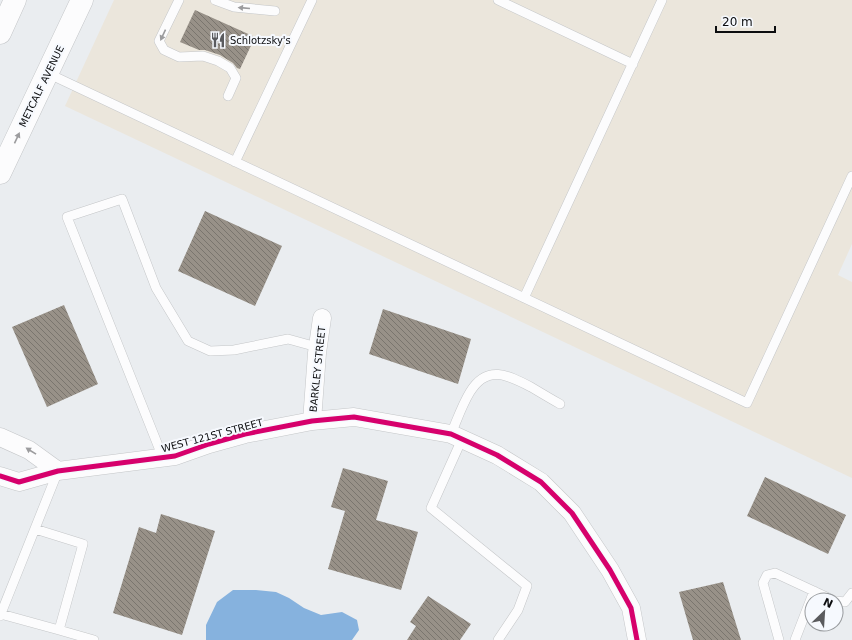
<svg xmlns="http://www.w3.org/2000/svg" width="852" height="640" viewBox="0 0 852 640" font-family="'DejaVu Sans',sans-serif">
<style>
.commercial{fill:#ebe6dc}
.water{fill:#86b2de}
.building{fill:url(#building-back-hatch)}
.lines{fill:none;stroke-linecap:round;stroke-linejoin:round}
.lane-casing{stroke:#c4c6c8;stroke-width:10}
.street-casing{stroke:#c4c6c8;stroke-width:19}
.secondary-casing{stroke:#c4c6c8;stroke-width:23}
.lane{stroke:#fcfcfd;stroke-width:9}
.street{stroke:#fcfcfd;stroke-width:18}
.secondary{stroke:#fcfcfd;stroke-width:22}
.cycleway-casing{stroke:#f6f9fe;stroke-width:8}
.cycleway{stroke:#d6006c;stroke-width:5}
.oneway{fill:#9c9c9e}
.labels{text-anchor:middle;stroke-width:4;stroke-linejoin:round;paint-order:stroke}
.poi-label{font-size:10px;fill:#0c0d0f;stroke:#f6f9fe;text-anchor:start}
.street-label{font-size:10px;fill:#0c0d0f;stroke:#f6f9fe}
</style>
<defs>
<pattern id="building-back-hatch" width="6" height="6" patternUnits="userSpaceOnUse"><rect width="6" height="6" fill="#989188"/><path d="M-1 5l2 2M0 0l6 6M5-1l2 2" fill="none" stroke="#7a756e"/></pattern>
</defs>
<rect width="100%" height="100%" fill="#eaedf0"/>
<!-- commercial -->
<path class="commercial" d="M114 0H852V244L838 275 852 282V478L65 106Z"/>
<!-- water -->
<path class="water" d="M233 590H256L276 592 289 598 304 608 321 615 342 612 357 620 359 630 352 640H206V625L217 602Z"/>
<!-- building -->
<path class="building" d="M195 10 255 37 240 69 237 68 233 63 220 55 205 50H199L180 42Z
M205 211 282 246 255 306 178 271Z
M64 305 98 384 47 407 12 327Z
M383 309 471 339 458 384 369 354Z
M343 468 388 481 376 520 418 532 401 590 328 569 345 511 331 507Z
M765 477 846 515 828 554 747 516Z
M161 514 215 531 182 635 113 613 139 527 156 533Z
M723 582 741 640H693L679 592Z
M428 596 471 624 460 640H407L416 626 410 622Z"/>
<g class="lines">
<!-- lane casing -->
<g class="lane-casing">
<path id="lane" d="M179 0 159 41 164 50 179 57 203 56 218 61 230 68 236 78 228 96
M215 0 234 7 275 11
M498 0 633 64
M47 73 747 403 852 176
M235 162 312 0
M524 298 662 0
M451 434C457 420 462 405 470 392 487 364 508 375 531 387 541 393 551 399 560 404
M462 439 431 508 527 586 518 610 498 640
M163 458 67 217 122 199 156 288 188 341 210 351 234 350 288 339 317 347
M35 529 83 544 59 630 94 640
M836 601 845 602 852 593
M1 614 59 630
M0 616 58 471
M779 640 763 583 767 575 775 573 833 600
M795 640 814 591"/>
</g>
<!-- street casing -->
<g class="street-casing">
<path id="street" d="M312 421 317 353 322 318
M0 437 29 450 58 471
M0 476 19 482 58 471 175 456 209 444 245 434 312 421 354 417 451 434 497 455 541 482 572 513 610 570 631 608 637 640"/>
</g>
<!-- secondary casing -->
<g class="secondary-casing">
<path id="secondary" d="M0 33 15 0
M0 173 82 0"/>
</g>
<!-- lane -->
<use href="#lane" class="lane"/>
<!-- street -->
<use href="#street" class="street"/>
<!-- secondary -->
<use href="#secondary" class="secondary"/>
<!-- cycleway casing -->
<g class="cycleway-casing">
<path id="cycleway" d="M0 476 19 482 58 471 175 456 209 444 245 434 312 421 354 417 451 434 497 455 541 482 572 513 610 570 631 608 637 640"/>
</g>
<!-- cycleway -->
<use href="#cycleway" class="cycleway"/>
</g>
<!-- one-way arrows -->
<defs><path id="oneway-solid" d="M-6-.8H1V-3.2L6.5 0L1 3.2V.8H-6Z"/></defs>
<g class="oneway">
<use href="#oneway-solid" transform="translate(244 8) rotate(-175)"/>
<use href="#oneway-solid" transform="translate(163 35) rotate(115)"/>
<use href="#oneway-solid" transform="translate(17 138) rotate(-65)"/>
<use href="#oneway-solid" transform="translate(31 451) rotate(-148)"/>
</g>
<!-- icons -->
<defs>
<g id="restaurant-bare" transform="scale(1.2)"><path d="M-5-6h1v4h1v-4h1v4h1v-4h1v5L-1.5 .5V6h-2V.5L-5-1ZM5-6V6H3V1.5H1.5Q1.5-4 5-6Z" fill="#5a5b5e" stroke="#f6f9fe" stroke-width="2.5" paint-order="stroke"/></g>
</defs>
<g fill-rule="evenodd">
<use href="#restaurant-bare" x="218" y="40"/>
</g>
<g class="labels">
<!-- poi labels -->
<g class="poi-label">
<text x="230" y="44">Schlotzsky's</text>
</g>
<!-- street labels -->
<g class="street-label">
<text transform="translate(41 86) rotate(-64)" y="4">METCALF AVENUE</text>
<text transform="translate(317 369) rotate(-84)" y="4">BARKLEY STREET</text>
<text transform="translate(212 435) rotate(-15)" y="4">WEST 121ST STREET</text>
</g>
</g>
<!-- north arrow -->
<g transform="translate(824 612) rotate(25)"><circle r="19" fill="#f6f9fe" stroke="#989b9e"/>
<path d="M0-3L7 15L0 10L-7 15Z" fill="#5a5b5e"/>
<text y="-6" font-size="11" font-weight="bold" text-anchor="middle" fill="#0c0d0f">N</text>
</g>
<!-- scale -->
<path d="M716 26v6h59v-6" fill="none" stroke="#0c0d0f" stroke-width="2"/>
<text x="722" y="26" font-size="12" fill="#0c0d0f" stroke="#f6f9fe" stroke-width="3" paint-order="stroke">20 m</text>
</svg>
